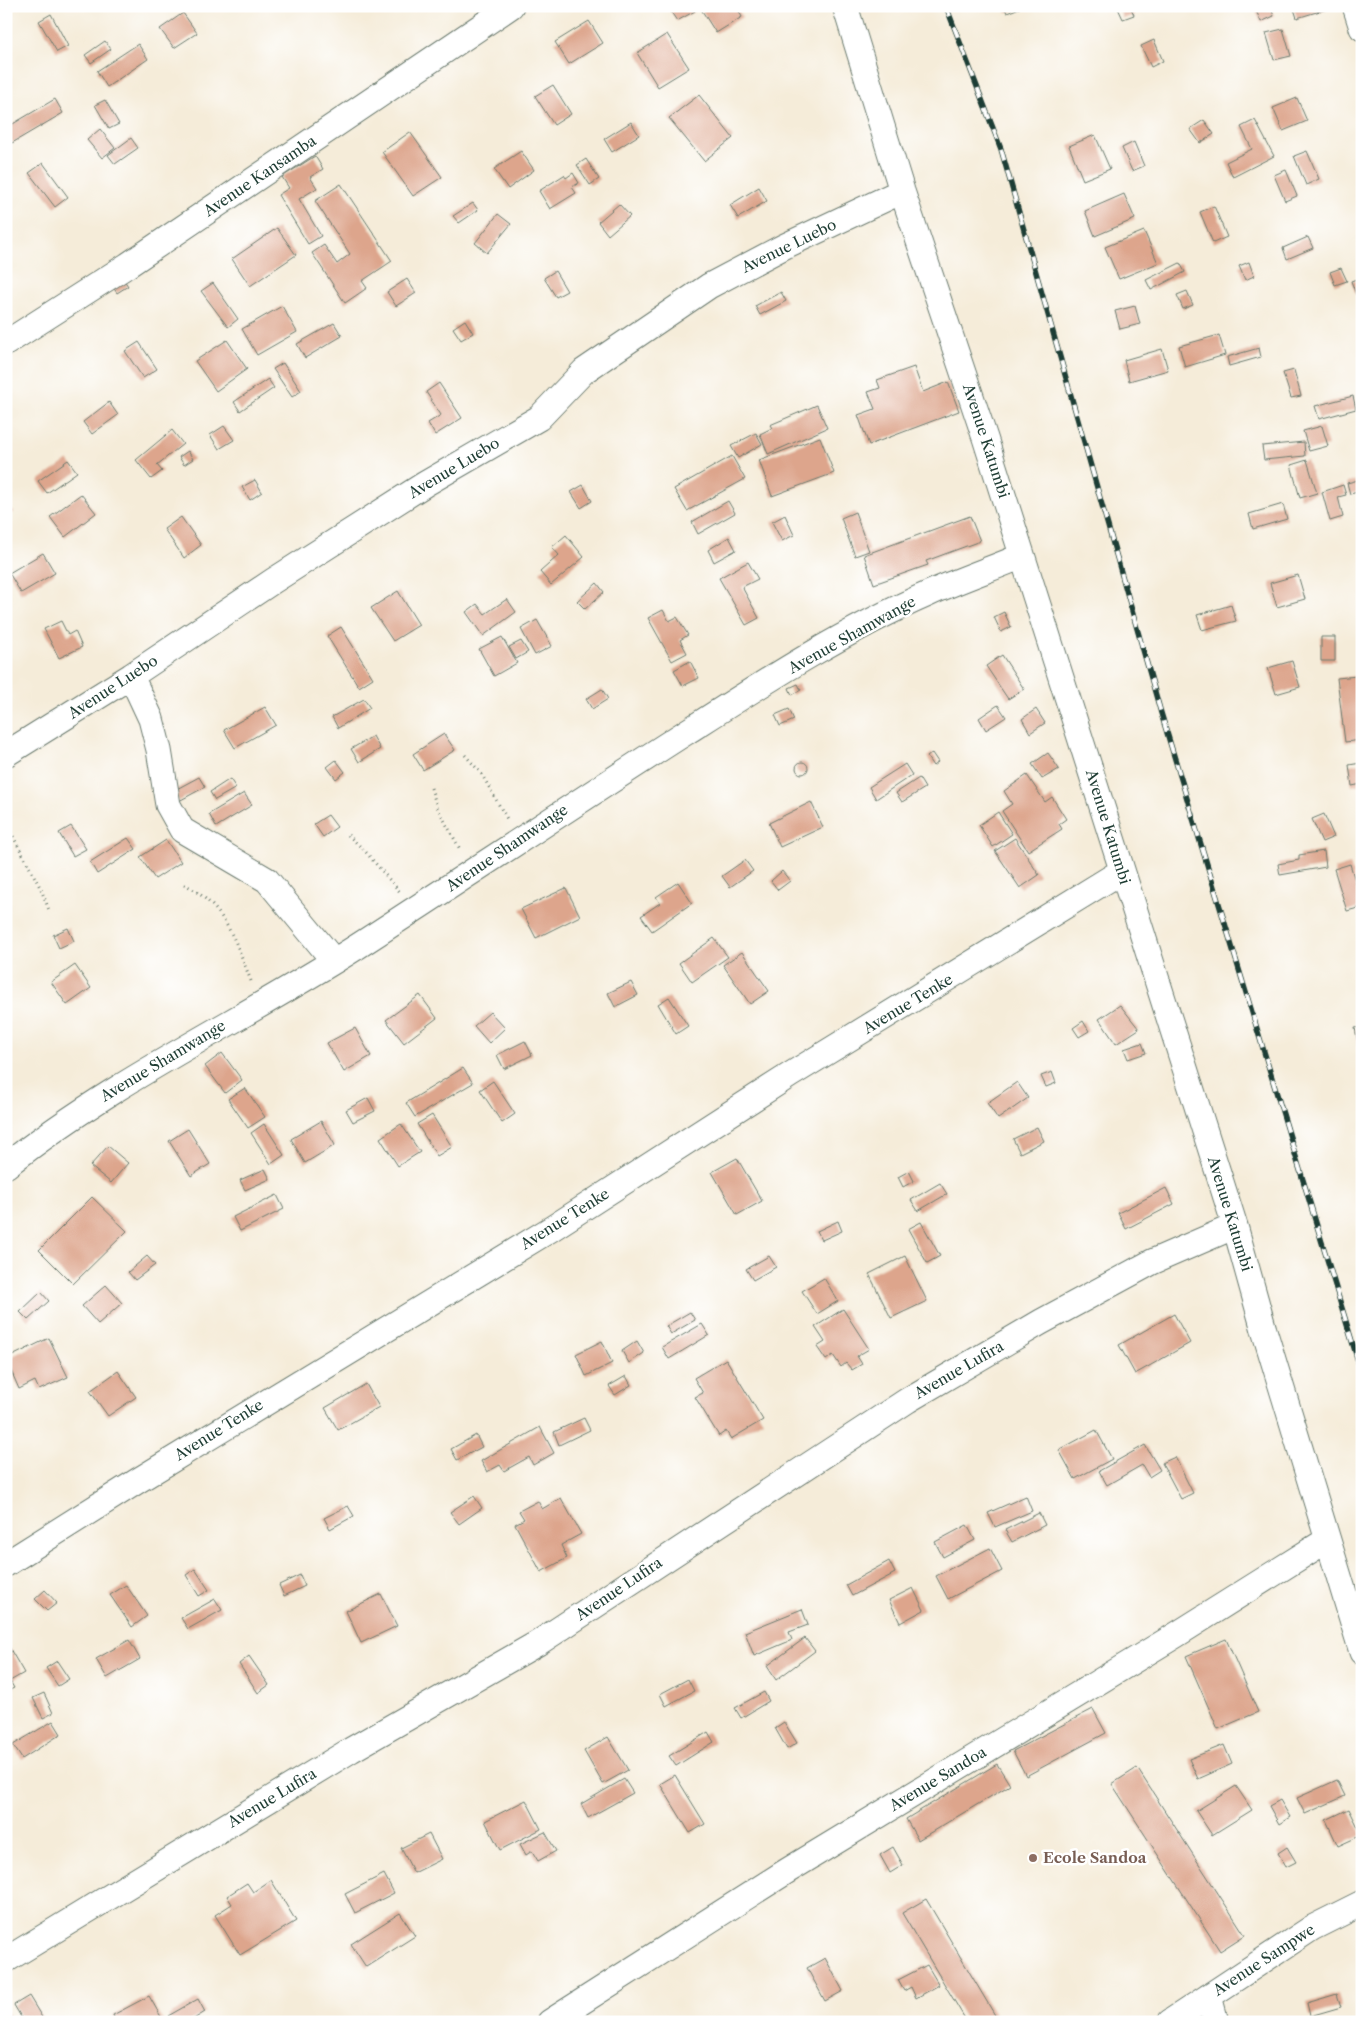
<svg xmlns="http://www.w3.org/2000/svg" width="1368" height="2028" viewBox="0 0 1368 2028" font-family="'Libre Caslon Text',serif">
<style>
.building{fill:#dda58c}
.lines{fill:none;stroke-linecap:round;stroke-linejoin:round}
.minor-casing{stroke:#6a7a6e;stroke-width:27}
.path{stroke:#6a7a6e;stroke-width:3;stroke-dasharray:1 4;stroke-linecap:butt}
.minor{stroke:#fff;stroke-width:25}
.rail-casing{stroke:#1f3d34;stroke-width:5.5}
.rail{stroke:#fff;stroke-width:4;stroke-dasharray:11;stroke-linecap:butt}
.education-dot{fill:#8d6e63;stroke:#fff;stroke-width:2}
.labels{text-anchor:middle;stroke-width:5;stroke-linejoin:round;paint-order:stroke}
.street-label{font-size:15px;fill:#1f3d34;stroke:#fff}
.education-label{font-size:15px;font-weight:bold;fill:#785e54;stroke:#fff;text-anchor:start}
</style>
<rect width="100%" height="100%" fill="#fff"/>
<filter id="ink" filterUnits="userSpaceOnUse"><feTurbulence type="fractalNoise" baseFrequency=".02" numOctaves="2"/><feDisplacementMap in="SourceGraphic" scale="10" xChannelSelector="R" yChannelSelector="G"/><feConvolveMatrix kernelMatrix="1 2 1 2 8 2 1 2 1" color-interpolation-filters="sRGB"/></filter>
<filter id="wash" filterUnits="userSpaceOnUse"><feTurbulence type="fractalNoise" baseFrequency=".0096" numOctaves="4" result="noise"/><feDisplacementMap in="SourceGraphic" scale="20" xChannelSelector="R" yChannelSelector="G"/><feGaussianBlur stdDeviation="1.12" result="paint"/><feColorMatrix in="noise" values="0 0 0 0 0 0 0 0 0 0 0 0 0 0 0 0 0 1.4 0 .05"/><feComposite in="paint" operator="in"/></filter>
<g filter="url(#wash)">
<rect width="100%" height="100%" fill="#f5ecd9"/>
<g id="blocks">
<!-- building -->
<path class="building" d="M667 6H692L695 11 677 21Z
M699 6H736L742 17 716 33Z
M1004 6H1024L1007 13Z
M1117 6H1130L1134 15 1123 19Z
M1254 6H1270L1274 16 1261 22Z
M1293 6H1333V7L1297 18Z
M183 13 197 33 174 48 160 29Z
M51 14 68 46 57 52 39 21Z
M589 21 603 43 569 64 555 42Z
M1283 29 1291 56 1274 60 1266 33Z
M667 34 689 68 658 87 637 53Z
M1154 40 1163 61 1151 67 1141 46Z
M105 41 111 49 91 63 85 55Z
M138 44 148 59 107 87 97 71Z
M553 85 571 114 554 125 535 96Z
M699 95 733 138 704 161 669 118Z
M1297 98 1307 121 1283 131 1273 108Z
M55 99 63 113 12 143 6 133V128Z
M105 100 119 124 109 129 95 105Z
M1204 120 1214 134 1200 143 1190 129Z
M1255 120 1274 156 1233 177 1226 162 1252 149 1241 127Z
M631 122 639 135 612 152 604 139Z
M100 129 115 148 102 158 87 140Z
M410 132 442 177 413 196 382 152Z
M1095 135 1110 169 1083 180 1069 146Z
M131 138 138 148 115 164 108 155Z
M1134 142 1144 166 1132 171 1122 148Z
M521 151 534 170 508 189 494 169Z
M1307 151 1319 179 1306 185 1294 156Z
M315 156 323 169 310 177 317 188 299 199 321 236 308 244 278 195 289 188 282 177Z
M586 159 599 179 590 185 577 165Z
M43 163 68 197 55 207 29 173Z
M1286 170 1297 196 1285 201 1274 175Z
M573 173 579 183 572 187 576 193 550 209 539 191 564 175 566 178Z
M341 184 392 261 362 281 367 288 345 303 312 253 324 245 337 264 350 254 315 201Z
M759 187 767 201 738 218 730 205Z
M1124 194 1135 219 1095 236 1085 211Z
M473 203 478 210 459 223 453 216Z
M619 204 630 216 608 235 598 222Z
M1214 206 1227 237 1213 243 1200 212Z
M498 214 511 224 487 253 475 243Z
M277 228 296 255 250 286 232 259Z
M1144 231 1158 263 1119 279 1105 247Z
M1308 237 1313 248 1287 259 1283 248Z
M1249 262 1254 276 1245 280 1239 266Z
M1180 263 1185 272 1151 290 1146 280Z
M1341 268 1347 281 1335 285 1330 272Z
M555 271 567 291 556 297 544 278Z
M122 277 128 286 117 293 111 284Z
M1362 277V310L1351 281Z
M407 279 416 293 396 306 387 292Z
M213 283 238 319 228 327 201 291Z
M1187 291 1193 305 1183 309 1177 295Z
M781 292 786 301 760 315 755 306Z
M282 306 297 332 257 355 242 329Z
M1135 306 1140 324 1120 329 1115 311Z
M465 320 473 333 461 340 453 328Z
M334 323 342 336 305 358 297 344Z
M1219 335 1225 355 1185 367 1179 346Z
M227 340 247 369 216 391 195 361Z
M139 342 157 369 143 378 125 351Z
M1259 348 1261 357 1229 366 1227 357Z
M1162 349 1168 370 1129 381 1124 360Z
M283 363 301 391 292 397 273 369Z
M914 367 923 392 948 382 959 411 869 445 858 415 875 409 868 392 880 388 877 380Z
M1294 370 1301 396 1291 398 1283 373Z
M268 379 274 388 240 411 234 402Z
M439 383 462 418 435 435 428 423 441 415 426 392Z
M1353 396 1356 409 1319 419 1315 406Z
M109 402 118 415 92 434 83 422Z
M817 405 827 428 768 454 760 434 772 428 770 425Z
M224 426 234 440 219 449 210 435Z
M1322 426 1328 446 1309 451 1303 431Z
M172 430 183 444 157 465 162 471 151 479 136 460Z
M756 433 762 444 738 458 731 446Z
M820 437 834 473 772 496 759 460Z
M1304 442 1305 456 1264 460 1262 446Z
M188 451 193 459 184 465 179 457Z
M732 456 745 479 687 511 674 489Z
M68 460 77 472 47 493 38 481Z
M1307 460 1317 493 1300 498 1291 465Z
M1362 479V491L1350 494 1347 483Z
M255 480 262 492 250 500 242 487Z
M583 485 592 501 581 508 571 492Z
M1343 485 1346 495 1338 497 1343 517 1330 521 1322 492Z
M81 494 96 513 65 537 50 517Z
M728 501 735 513 698 534 692 522Z
M6 503 13 512 6 517Z
M1283 504 1287 519 1253 529 1249 514Z
M855 512 869 551 855 556 841 518Z
M785 515 794 535 782 541 772 522Z
M970 516 980 541 926 561 928 565 874 584 864 555Z
M181 517 201 545 184 558 164 529Z
M566 535 584 557 551 585 540 572 559 555 552 547Z
M729 537 736 550 714 562 708 550Z
M43 553 55 573 21 593 9 573Z
M748 562 758 579 742 587 759 618 746 625 719 578Z
M1298 575 1305 599 1277 607 1270 583Z
M597 583 604 592 585 609 577 601Z
M398 591 419 625 393 641 371 608Z
M507 599 516 612 483 636 466 612 477 604 485 614Z
M1231 605 1236 621 1202 630 1197 615Z
M663 610 669 621 677 617 688 635 680 640 687 653 672 661 648 618Z
M1004 612 1011 627 1001 632 994 617Z
M537 620 552 646 535 655 521 629Z
M61 621 68 635 75 631 82 647 59 658 44 629Z
M341 627 373 678 359 687 327 636Z
M502 637 517 663 494 676 479 649Z
M1321 637H1335V661H1321Z
M521 641 528 652 516 659 509 647Z
M1002 655 1024 689 1008 699 986 666Z
M690 661 699 678 683 686 674 670Z
M1292 661 1300 687 1276 694 1268 668Z
M1357 676 1362 714V740L1345 742 1337 678Z
M798 684 801 690 792 695 789 688Z
M602 689 608 699 592 709 586 699Z
M364 699 370 708 338 728 332 717Z
M998 705 1006 717 986 730 979 718Z
M265 707 276 725 235 748 224 730Z
M789 709 794 720 780 726 775 715Z
M1036 709 1045 723 1030 733 1022 719Z
M444 734 455 750 423 770 413 754Z
M373 736 380 749 359 762 351 749Z
M932 753 938 762 933 766 927 757Z
M1048 753 1059 769 1042 779 1032 764Z
M336 760 345 772 336 779 327 767Z
M796 768a6 6 0 1 1 12 0a6 6 0 1 1-12 0Z
M1361 763 1362 784 1352 786 1349 765Z
M905 764 912 775 876 799 869 787Z
M1027 775 1045 802 1052 797 1066 819 1059 824 1062 829 1028 851 1002 811 1012 804 1004 791Z
M199 777 205 787 179 801 173 791Z
M919 778 925 788 902 802 896 793Z
M230 779 236 788 215 800 210 792Z
M244 793 252 805 216 827 209 814Z
M811 802 823 827 780 847 769 823Z
M998 812 1012 834 993 847 979 825Z
M1324 814 1334 837 1322 842 1312 819Z
M328 815 337 827 323 837 314 824Z
M71 826 86 849 73 856 59 833Z
M128 838 136 849 97 874 90 862Z
M1015 838 1039 875 1020 888 995 851Z
M166 840 181 862 155 879 140 857Z
M1324 851 1326 867 1280 875 1278 864 1299 860V855Z
M745 860 753 871 730 887 722 876Z
M1350 864 1358 890 1362 889V907L1347 911 1334 869Z
M782 871 790 881 778 890 771 881Z
M678 882 692 903 652 931 641 916 660 903 656 897Z
M566 888 580 916 536 938 521 909Z
M68 928 74 941 59 948 53 935Z
M714 938 728 957 692 982 679 963Z
M742 952 769 991 750 1004 723 965Z
M75 965 91 988 67 1005 51 982Z
M631 982 638 995 615 1007 608 993Z
M420 995 437 1018 404 1043 386 1020Z
M669 997 688 1026 676 1034 658 1004Z
M1120 1005 1139 1029 1116 1044 1099 1019Z
M490 1012 505 1028 489 1043 474 1026Z
M1083 1021 1089 1031 1079 1037 1073 1028Z
M1362 1027V1048H1359L1355 1028Z
M355 1028 371 1056 344 1072 327 1043Z
M525 1041 532 1055 504 1069 497 1055Z
M1142 1043 1146 1053 1128 1059 1124 1049Z
M222 1053 242 1080 225 1093 205 1066Z
M463 1068 473 1083 415 1117 406 1103Z
M1052 1072 1056 1083 1046 1087 1041 1076Z
M493 1081 515 1114 502 1123 480 1090Z
M1017 1082 1028 1098 998 1119 987 1103Z
M245 1088 265 1117 248 1128 228 1099Z
M368 1098 375 1111 353 1122 346 1110Z
M432 1115 452 1147 437 1156 417 1124Z
M321 1121 335 1145 305 1163 291 1139Z
M264 1124 284 1155 271 1164 251 1133Z
M401 1124 420 1152 398 1166 380 1138Z
M1037 1127 1044 1141 1020 1153 1013 1139Z
M188 1129 210 1164 191 1176 169 1141Z
M108 1146 128 1163 111 1183 90 1166Z
M737 1158 762 1201 737 1215 712 1172Z
M265 1169 270 1179 245 1190 240 1180Z
M909 1171 914 1181 903 1187 898 1177Z
M940 1183 947 1194 918 1211 911 1200Z
M1166 1188 1174 1204 1126 1229 1118 1213Z
M277 1195 284 1209 240 1231 233 1217Z
M92 1197 127 1231 73 1284 39 1250Z
M838 1221 842 1231 822 1240 817 1231Z
M921 1222 940 1256 927 1263 908 1229Z
M147 1256 155 1265 135 1280 128 1272Z
M769 1256 776 1267 753 1280 746 1269Z
M905 1256 927 1301 891 1318 869 1274Z
M824 1278 838 1301 817 1314 802 1291Z
M106 1285 122 1303 98 1324 82 1306Z
M41 1292 49 1301 28 1320 20 1312Z
M843 1309 869 1349 857 1356 862 1364 852 1370 846 1363 841 1367 833 1355 826 1360 817 1347 825 1342 815 1327Z
M690 1312 695 1320 671 1334 666 1326Z
M1174 1314 1190 1343 1135 1374 1119 1345Z
M702 1324 709 1335 669 1359 662 1347Z
M49 1338 68 1377 39 1390 35 1381 19 1389 6 1359Z
M602 1341 612 1363 586 1376 576 1354Z
M637 1341 644 1353 629 1363 622 1351Z
M726 1359 763 1420 731 1439 726 1431 719 1436 695 1397 703 1393 694 1378Z
M118 1371 136 1397 108 1416 90 1391Z
M626 1376 631 1385 615 1395 609 1386Z
M366 1384 379 1407 338 1430 325 1408Z
M584 1418 590 1430 559 1445 554 1432Z
M540 1427 554 1453 533 1465 529 1457 504 1471 500 1465 487 1472 481 1461Z
M1096 1430 1112 1459 1075 1479 1059 1450Z
M476 1435 482 1447 457 1460 451 1449Z
M1145 1445 1160 1470 1149 1477 1142 1465 1107 1485 1099 1471Z
M1175 1457 1193 1493 1181 1499 1162 1463Z
M474 1496 482 1508 459 1524 450 1512Z
M1026 1496 1032 1511 995 1527 988 1513Z
M561 1498 581 1534 561 1545 567 1558 541 1572 515 1524 524 1519 519 1511 538 1501 542 1509Z
M348 1506 354 1516 330 1529 324 1518Z
M1039 1513 1045 1525 1012 1542 1005 1530Z
M967 1525 975 1540 943 1557 935 1542Z
M990 1548 1002 1571 948 1599 936 1576Z
M889 1561 895 1573 852 1596 846 1585Z
M195 1569 209 1590 199 1596 186 1575Z
M300 1575 305 1586 284 1596 279 1585Z
M126 1585 147 1616 132 1627 110 1595Z
M913 1588 924 1610 900 1623 889 1600Z
M45 1590 57 1603 47 1611 35 1599Z
M381 1594 397 1626 361 1643 346 1611Z
M215 1599 222 1610 188 1629 181 1618Z
M802 1609 808 1625 789 1632 792 1640 754 1656 745 1632Z
M805 1638 815 1651 776 1680 767 1666Z
M1226 1639 1258 1712 1218 1729 1186 1656Z
M129 1640 140 1659 107 1678 96 1659Z
M6 1642 24 1673 10 1681 14 1688 6 1692Z
M249 1656 269 1685 258 1693 239 1664Z
M57 1661 69 1679 58 1686 46 1668Z
M688 1679 694 1691 666 1706 660 1694Z
M764 1692 769 1701 741 1718 735 1708Z
M44 1693 53 1713 43 1718 33 1698Z
M1093 1709 1106 1733 1026 1776 1013 1751Z
M53 1721 61 1734 22 1759 13 1745Z
M784 1722 797 1743 787 1749 775 1728Z
M708 1732 714 1742 676 1766 669 1756Z
M608 1737 628 1770 603 1784 584 1751Z
M1224 1745 1232 1764 1198 1779 1189 1759Z
M997 1764 1010 1785 918 1840 906 1819Z
M1137 1768 1245 1935 1220 1951 1112 1784Z
M675 1775 705 1824 690 1833 660 1784Z
M624 1779 633 1793 588 1818 581 1804Z
M1337 1780 1345 1796 1305 1814 1297 1798Z
M1236 1786 1252 1810 1212 1835 1196 1811Z
M526 1800 541 1829 500 1850 485 1821Z
M1280 1800 1290 1817 1279 1824 1269 1806Z
M1349 1809 1362 1835 1338 1846 1326 1820Z
M545 1832 556 1851 538 1861 532 1851 526 1855 520 1844Z
M429 1834 442 1859 414 1873 401 1848Z
M893 1847 903 1865 890 1873 880 1855Z
M1287 1847 1296 1862 1286 1867 1278 1853Z
M384 1874 394 1893 355 1913 345 1894Z
M271 1880 296 1921 240 1955 215 1915 232 1904 227 1896 247 1883 253 1892Z
M926 1899 999 2022H967L902 1913Z
M400 1913 415 1936 366 1967 351 1944Z
M825 1958 843 1991 825 2001 807 1968Z
M927 1965 939 1985 916 1998 911 1987 904 1991 898 1980Z
M1337 1994 1341 2007 1310 2016 1307 2003Z
M29 1996 43 2019 38 2022H24L14 2005Z
M149 1996 164 2022H116L113 2015Z
M198 1999 205 2012 189 2022H172L168 2016Z
M6 2011 14 2022H6Z"/>
</g>
</g>
<g filter="url(#ink)">
<use href="#blocks" fill-opacity="0" stroke="#6a7a6e" stroke-width="1"/>
<g class="lines">
<!-- minor casing -->
<g class="minor-casing">
<path id="minor" d="M845 6 902 191 985 438 1235 1226 1264 1330 1362 1652
M1355 6 1362 28
M6 343 128 265 511 6
M131 676 151 719 159 750 168 805 182 830 267 880 334 961
M6 754 131 676 273 581 425 484 539 418 584 371 709 286 783 247 902 191
M6 1166C114 1080 239 1022 355 948 465 877 574 804 685 733 763 683 843 631 928 594 959 580 991 569 1022 556
M6 1564 139 1480 551 1229 790 1075 1122 871
M6 1960 351 1750 538 1643 908 1400 1041 1322 1152 1262 1235 1226
M1209 1996 1216 2022
M550 2022 787 1871 1176 1635 1327 1540
M1170 2022 1312 1928 1362 1903"/>
</g>
<!-- path -->
<path class="path" d="M465 755 481 773 507 819
M431 788 437 807 461 851
M6 823 41 889 49 910
M348 835 364 850 400 892
M184 884C225 906 235 940 251 981"/>
<!-- minor -->
<use href="#minor" class="minor"/>
<!-- rail casing -->
<g class="rail-casing">
<path id="rail" d="M946 6 1001 149 1161 713 1362 1374"/>
</g>
<!-- rail -->
<use href="#rail" class="rail"/>
</g>
</g>
<!-- markers -->
<circle class="education-dot" cx="1033" cy="1858" r="5"/>
<g class="labels">
<!-- street labels -->
<g class="street-label">
<text transform="translate(260 176) rotate(-34)" y="5">Avenue Kansamba</text>
<text transform="translate(789 246) rotate(-26)" y="5">Avenue Luebo</text>
<text transform="translate(986 441) rotate(72)" y="5">Avenue Katumbi</text>
<text transform="translate(454 468) rotate(-31)" y="5">Avenue Luebo</text>
<text transform="translate(852 635) rotate(-29)" y="5">Avenue Shamwange</text>
<text transform="translate(113 687) rotate(-33)" y="5">Avenue Luebo</text>
<text transform="translate(1108 827) rotate(73)" y="5">Avenue Katumbi</text>
<text transform="translate(507 848) rotate(-34)" y="5">Avenue Shamwange</text>
<text transform="translate(908 1004) rotate(-31)" y="5">Avenue Tenke</text>
<text transform="translate(163 1061) rotate(-31)" y="5">Avenue Shamwange</text>
<text transform="translate(1230 1214) rotate(73)" y="5">Avenue Katumbi</text>
<text transform="translate(565 1219) rotate(-32)" y="5">Avenue Tenke</text>
<text transform="translate(959 1370) rotate(-30)" y="5">Avenue Lufira</text>
<text transform="translate(219 1430) rotate(-32)" y="5">Avenue Tenke</text>
<text transform="translate(619 1589) rotate(-34)" y="5">Avenue Lufira</text>
<text transform="translate(938 1779) rotate(-31)" y="5">Avenue Sandoa</text>
<text transform="translate(272 1798) rotate(-31)" y="5">Avenue Lufira</text>
<text transform="translate(1264 1960) rotate(-33)" y="5">Avenue Sampwe</text>
</g>
<!-- education labels -->
<g class="education-label">
<text x="1043" y="1863">Ecole Sandoa</text>
</g>
</g>
<!-- margin -->
<rect width="1368" height="2028" fill="none" stroke="#fff" stroke-width="25"/>
</svg>
